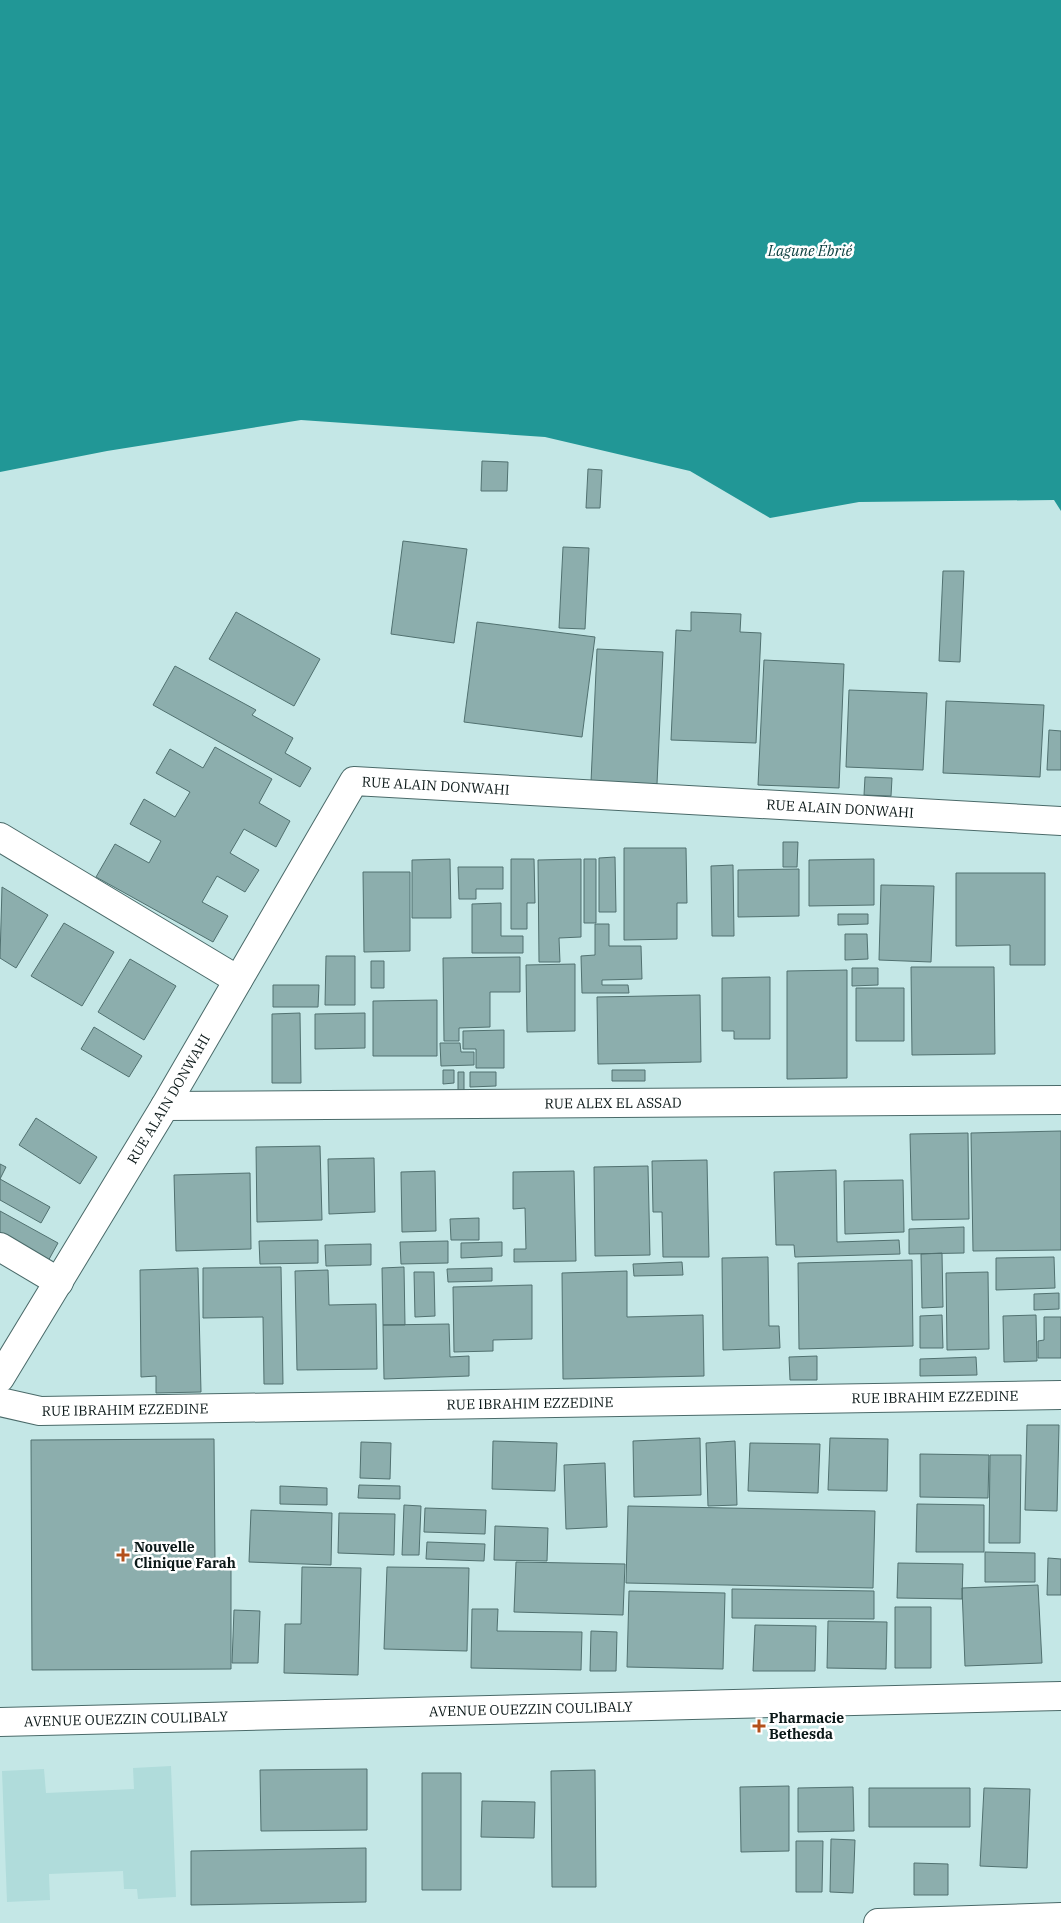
<svg xmlns="http://www.w3.org/2000/svg" width="1061" height="1923" viewBox="0 0 1061 1923" font-family="'IBM Plex Serif',serif">
<style>
.built{fill:#b0dcdb}
.water{fill:#219796}
.building{fill:#8caead;stroke:#517170}
.lines{fill:none;stroke-linecap:round;stroke-linejoin:round}
.minor-casing{stroke:#4a6a69;stroke-width:30}
.minor{stroke:#fff;stroke-width:28}
.poi-dot{fill:#b3501b;stroke:#fff;stroke-width:2}
.labels{text-anchor:middle;stroke-width:5;stroke-linejoin:round;paint-order:stroke}
.street-label{font-size:14px;fill:#0b1818;stroke:#fff}
.poi-label{font-size:14px;font-weight:bold;fill:#0b1818;stroke:#fff;text-anchor:start}
.water-label{font-size:15px;font-style:italic;fill:#0c3e3e;stroke:#fff}
</style>
<rect width="100%" height="100%" fill="#c4e7e6"/>
<!-- built -->
<path class="built" d="M171 1766 176 1897 138 1899 137 1889H124L123 1871 49 1874 50 1900 7 1902 2 1771 44 1769 46 1793 134 1789 133 1768Z"/>
<!-- water -->
<path class="water" d="M0 0H1061V511L1054 500 859 502 770 518 690 471 545 437 301 420 107 451 0 472Z"/>
<!-- building -->
<path class="building" d="M482 461 508 462 507 491H481Z
M588 469 602 470 600 508H586Z
M403 541 467 549 454 643 391 634Z
M563 547 589 548 585 629 559 628Z
M943 571H964L960 662 939 661Z
M236 612 320 659 294 706 209 659Z
M691 612 741 614 740 632 761 633 756 743 671 740 676 630 691 631Z
M477 622 595 637 582 737 464 722Z
M597 649 663 652 657 784 591 782Z
M764 660 844 664 839 788 758 785Z
M175 666 256 710 252 715 293 738 285 753 311 768 300 787 153 705Z
M849 690 927 693 923 770 846 767Z
M946 701 1044 705 1040 777 943 773Z
M1049 730 1061 731V770H1047Z
M215 747 272 779 259 803 290 821 276 847 244 829 230 853 259 870 245 892 217 876 202 902 228 916 213 942 96 877 115 844 149 863 161 841 130 824 144 799 175 817 190 792 156 773 170 749 203 768Z
M865 777 892 778 891 796 864 795Z
M783 842H798L797 867H783Z
M624 848H686L687 903H677V939L624 940Z
M615 857 616 912H599V858Z
M450 859 451 918H412V860Z
M511 859H534L535 903H527V929H511Z
M581 859V937L559 938 560 962H539L538 860Z
M584 859H596V923H584Z
M874 859V905L809 906V860Z
M733 865 734 936H712L711 866Z
M458 867H503V889H476V899H459Z
M799 869V916L738 917V870Z
M363 872H410V951L364 952Z
M956 873H1045V965H1010V945L956 946Z
M881 885 934 886 931 962 879 960Z
M2 887 48 915 16 968 0 958Z
M501 903V936H523V953H472V904Z
M838 914H868V924L838 925Z
M64 923 114 952 82 1006 31 976Z
M595 924H609V946H641L642 979 602 980V985H628L629 993H582L581 956 595 955Z
M845 934H867L868 959 845 960Z
M326 956H355V1005H325Z
M520 957V992H490V1027L459 1028V1041H444L443 958Z
M130 959 176 986 144 1040 98 1012Z
M371 961H384V988H371Z
M575 964V1031L527 1032 526 965Z
M911 967H994L995 1054 912 1055Z
M852 968H878V985L852 986Z
M847 970V1078L787 1079V971Z
M770 977V1039H734V1031H722V978Z
M273 985H319L318 1007H273Z
M856 988H904V1041H856Z
M700 995 701 1062 598 1064 597 997Z
M437 1000V1056H373V1001Z
M300 1013 301 1083H272V1014Z
M365 1013V1048L315 1049V1014Z
M94 1027 142 1056 129 1077 81 1049Z
M504 1030V1068H476V1049H463V1031Z
M440 1043H460L461 1052H474V1065L441 1066Z
M443 1070H454V1083L443 1084Z
M612 1070H645V1081H612Z
M458 1072H464V1095H458Z
M470 1072H496V1086L470 1087Z
M36 1118 97 1157 80 1184 19 1145Z
M1061 1131V1250L973 1251 971 1133Z
M968 1133 969 1219 912 1220 910 1134Z
M320 1146 322 1220 257 1222 256 1147Z
M374 1158 375 1212 329 1214 328 1159Z
M707 1160 709 1257H663L662 1212H653L652 1161Z
M0 1164 6 1167 0 1179 50 1207 41 1223 0 1200Z
M648 1166 650 1255 595 1256 594 1167Z
M836 1170 837 1242 899 1240 900 1254 795 1257 794 1245H776L774 1172Z
M435 1171 436 1231 402 1232 401 1172Z
M574 1171 576 1261 514 1262V1249H526L525 1208 513 1209V1172Z
M250 1173 251 1249 176 1251 174 1175Z
M903 1180 904 1232 845 1234 844 1181Z
M0 1211 58 1243 47 1263 0 1237Z
M479 1218V1240H451L450 1219Z
M964 1227V1253L909 1254V1229Z
M318 1240V1263L260 1264 259 1241Z
M448 1241V1263L401 1264 400 1242Z
M502 1242V1256L461 1258V1243Z
M371 1244V1265L326 1266 325 1245Z
M942 1253 943 1307 922 1308 921 1254Z
M768 1257 769 1326H779L780 1348 723 1350 722 1258Z
M1054 1257 1055 1288 996 1290V1258Z
M912 1260 913 1346 799 1349 798 1263Z
M682 1262 683 1275 634 1276 633 1264Z
M281 1267 283 1384H264L263 1317 203 1318V1268Z
M404 1267 405 1325H383L382 1268Z
M198 1268 201 1392 156 1393V1376L141 1377 140 1270Z
M492 1268V1281L448 1282 447 1269Z
M328 1270 329 1305 376 1304 377 1369 297 1370 295 1271Z
M627 1271V1317L703 1315 704 1376 563 1379 562 1273Z
M414 1272H434L435 1316 415 1317Z
M988 1272 989 1349 947 1350 946 1273Z
M532 1285V1339L493 1340V1351L454 1352 453 1287Z
M1059 1293V1309L1034 1310V1294Z
M942 1315 943 1348H920V1316Z
M1036 1315 1037 1361 1004 1362 1003 1316Z
M1044 1317H1061V1358H1038V1341L1044 1340Z
M449 1324 450 1357 469 1356V1376L384 1379 383 1325Z
M817 1356V1380H790L789 1357Z
M976 1357 977 1375 920 1376V1359Z
M1027 1425H1059L1057 1511 1025 1510Z
M700 1438 701 1495 634 1497 633 1441Z
M830 1438 888 1439 887 1491 828 1490Z
M214 1439 215 1562H231V1669L32 1670 31 1440Z
M493 1441 557 1443 555 1491 492 1489Z
M735 1441 737 1505 708 1506 706 1443Z
M361 1442 391 1443 390 1479 360 1478Z
M750 1443 820 1444 818 1493 748 1491Z
M920 1454 989 1455 988 1498 920 1497Z
M990 1455H1021L1020 1543H989Z
M605 1463 607 1527 566 1529 564 1465Z
M359 1485 400 1486V1499L358 1498Z
M280 1486 327 1488V1505L280 1504Z
M917 1504 984 1505V1552H916Z
M404 1505 421 1506 419 1555H402Z
M628 1506 875 1511 873 1588 626 1583Z
M425 1508 486 1510 485 1534 424 1532Z
M251 1510 332 1513 331 1565 249 1562Z
M339 1513 395 1514 394 1555 338 1553Z
M495 1526 548 1528 547 1561 494 1560Z
M427 1542 485 1544 484 1561 426 1559Z
M985 1552 1035 1553V1582H985Z
M1048 1558 1061 1559V1595H1047Z
M516 1562 625 1564 623 1615 514 1612Z
M898 1563 963 1564 962 1599 897 1598Z
M302 1567 361 1568 358 1675 284 1673 285 1624H301Z
M387 1567 469 1568 467 1651 384 1649Z
M1038 1585 1042 1663 965 1666 962 1588Z
M732 1589 874 1591V1619L732 1618Z
M629 1591 725 1593 723 1669 627 1667Z
M895 1607H931V1668H895Z
M472 1609H498L497 1631 582 1632 581 1670 471 1668Z
M234 1610 260 1611 258 1663H232Z
M828 1621 887 1622 886 1669 827 1668Z
M755 1625 816 1626 815 1671H753Z
M591 1631 617 1632 616 1671H590Z
M367 1769V1830L261 1831 260 1770Z
M595 1770 596 1887H552L551 1771Z
M422 1773H461V1890H422Z
M789 1786V1851L741 1852 740 1787Z
M853 1787 854 1831 798 1832V1788Z
M869 1788H970V1827H869Z
M984 1788 1030 1789 1027 1868 980 1866Z
M482 1801 535 1802 534 1838 481 1837Z
M831 1839 855 1840 853 1893 830 1892Z
M796 1841H823L822 1892H796Z
M366 1848V1902L191 1905V1851Z
M914 1863 948 1864V1895H914Z"/>
<g class="lines">
<!-- minor casing -->
<g class="minor-casing">
<g id="minor">
<path d="M0 837 238 980"/>
<path id="s1" d="M165 1106 1061 1100"/>
<path d="M0 1247 59 1282"/>
<path id="s2" d="M0 1378 165 1106 354 781 1061 821"/>
<path id="s3" d="M0 1402 40 1411 1061 1395"/>
<path id="s4" d="M0 1722 1061 1696"/>
<path d="M878 1923 1061 1917"/>
</g>
</g>
<!-- minor -->
<use href="#minor" class="minor"/>
</g>
<!-- markers -->
<g class="poi-dot">
<path d="M120.5 1547.5h5v5h5v5h-5v5h-5v-5h-5v-5h5z"/>
<path d="M756.5 1718.5h5v5h5v5h-5v5h-5v-5h-5v-5h5z"/>
</g>
<g class="labels">
<!-- street labels -->
<g class="street-label">
<text dy="5" stroke="none"><textPath href="#s2" startOffset="776">RUE ALAIN DONWAHI</textPath></text>
<text dy="5" stroke="none"><textPath href="#s2" startOffset="1181">RUE ALAIN DONWAHI</textPath></text>
<text dy="5" stroke="none"><textPath href="#s2" startOffset="326">RUE ALAIN DONWAHI</textPath></text>
<text dy="5" stroke="none"><textPath href="#s1" startOffset="448">RUE ALEX EL ASSAD</textPath></text>
<text dy="5" stroke="none"><textPath href="#s3" startOffset="936">RUE IBRAHIM EZZEDINE</textPath></text>
<text dy="5" stroke="none"><textPath href="#s3" startOffset="531">RUE IBRAHIM EZZEDINE</textPath></text>
<text dy="5" stroke="none"><textPath href="#s3" startOffset="126">RUE IBRAHIM EZZEDINE</textPath></text>
<text dy="5" stroke="none"><textPath href="#s4" startOffset="531">AVENUE OUEZZIN COULIBALY</textPath></text>
<text dy="5" stroke="none"><textPath href="#s4" startOffset="126">AVENUE OUEZZIN COULIBALY</textPath></text>
</g>
<!-- poi labels -->
<g class="poi-label">
<text x="134" y="1552">Nouvelle<tspan x="134" dy="16">Clinique Farah</tspan></text>
<text x="769" y="1723">Pharmacie<tspan x="769" dy="16">Bethesda</tspan></text>
</g>
<!-- water labels -->
<g class="water-label">
<text x="810" y="256">Lagune Ébrié</text>
</g>
</g>
</svg>
